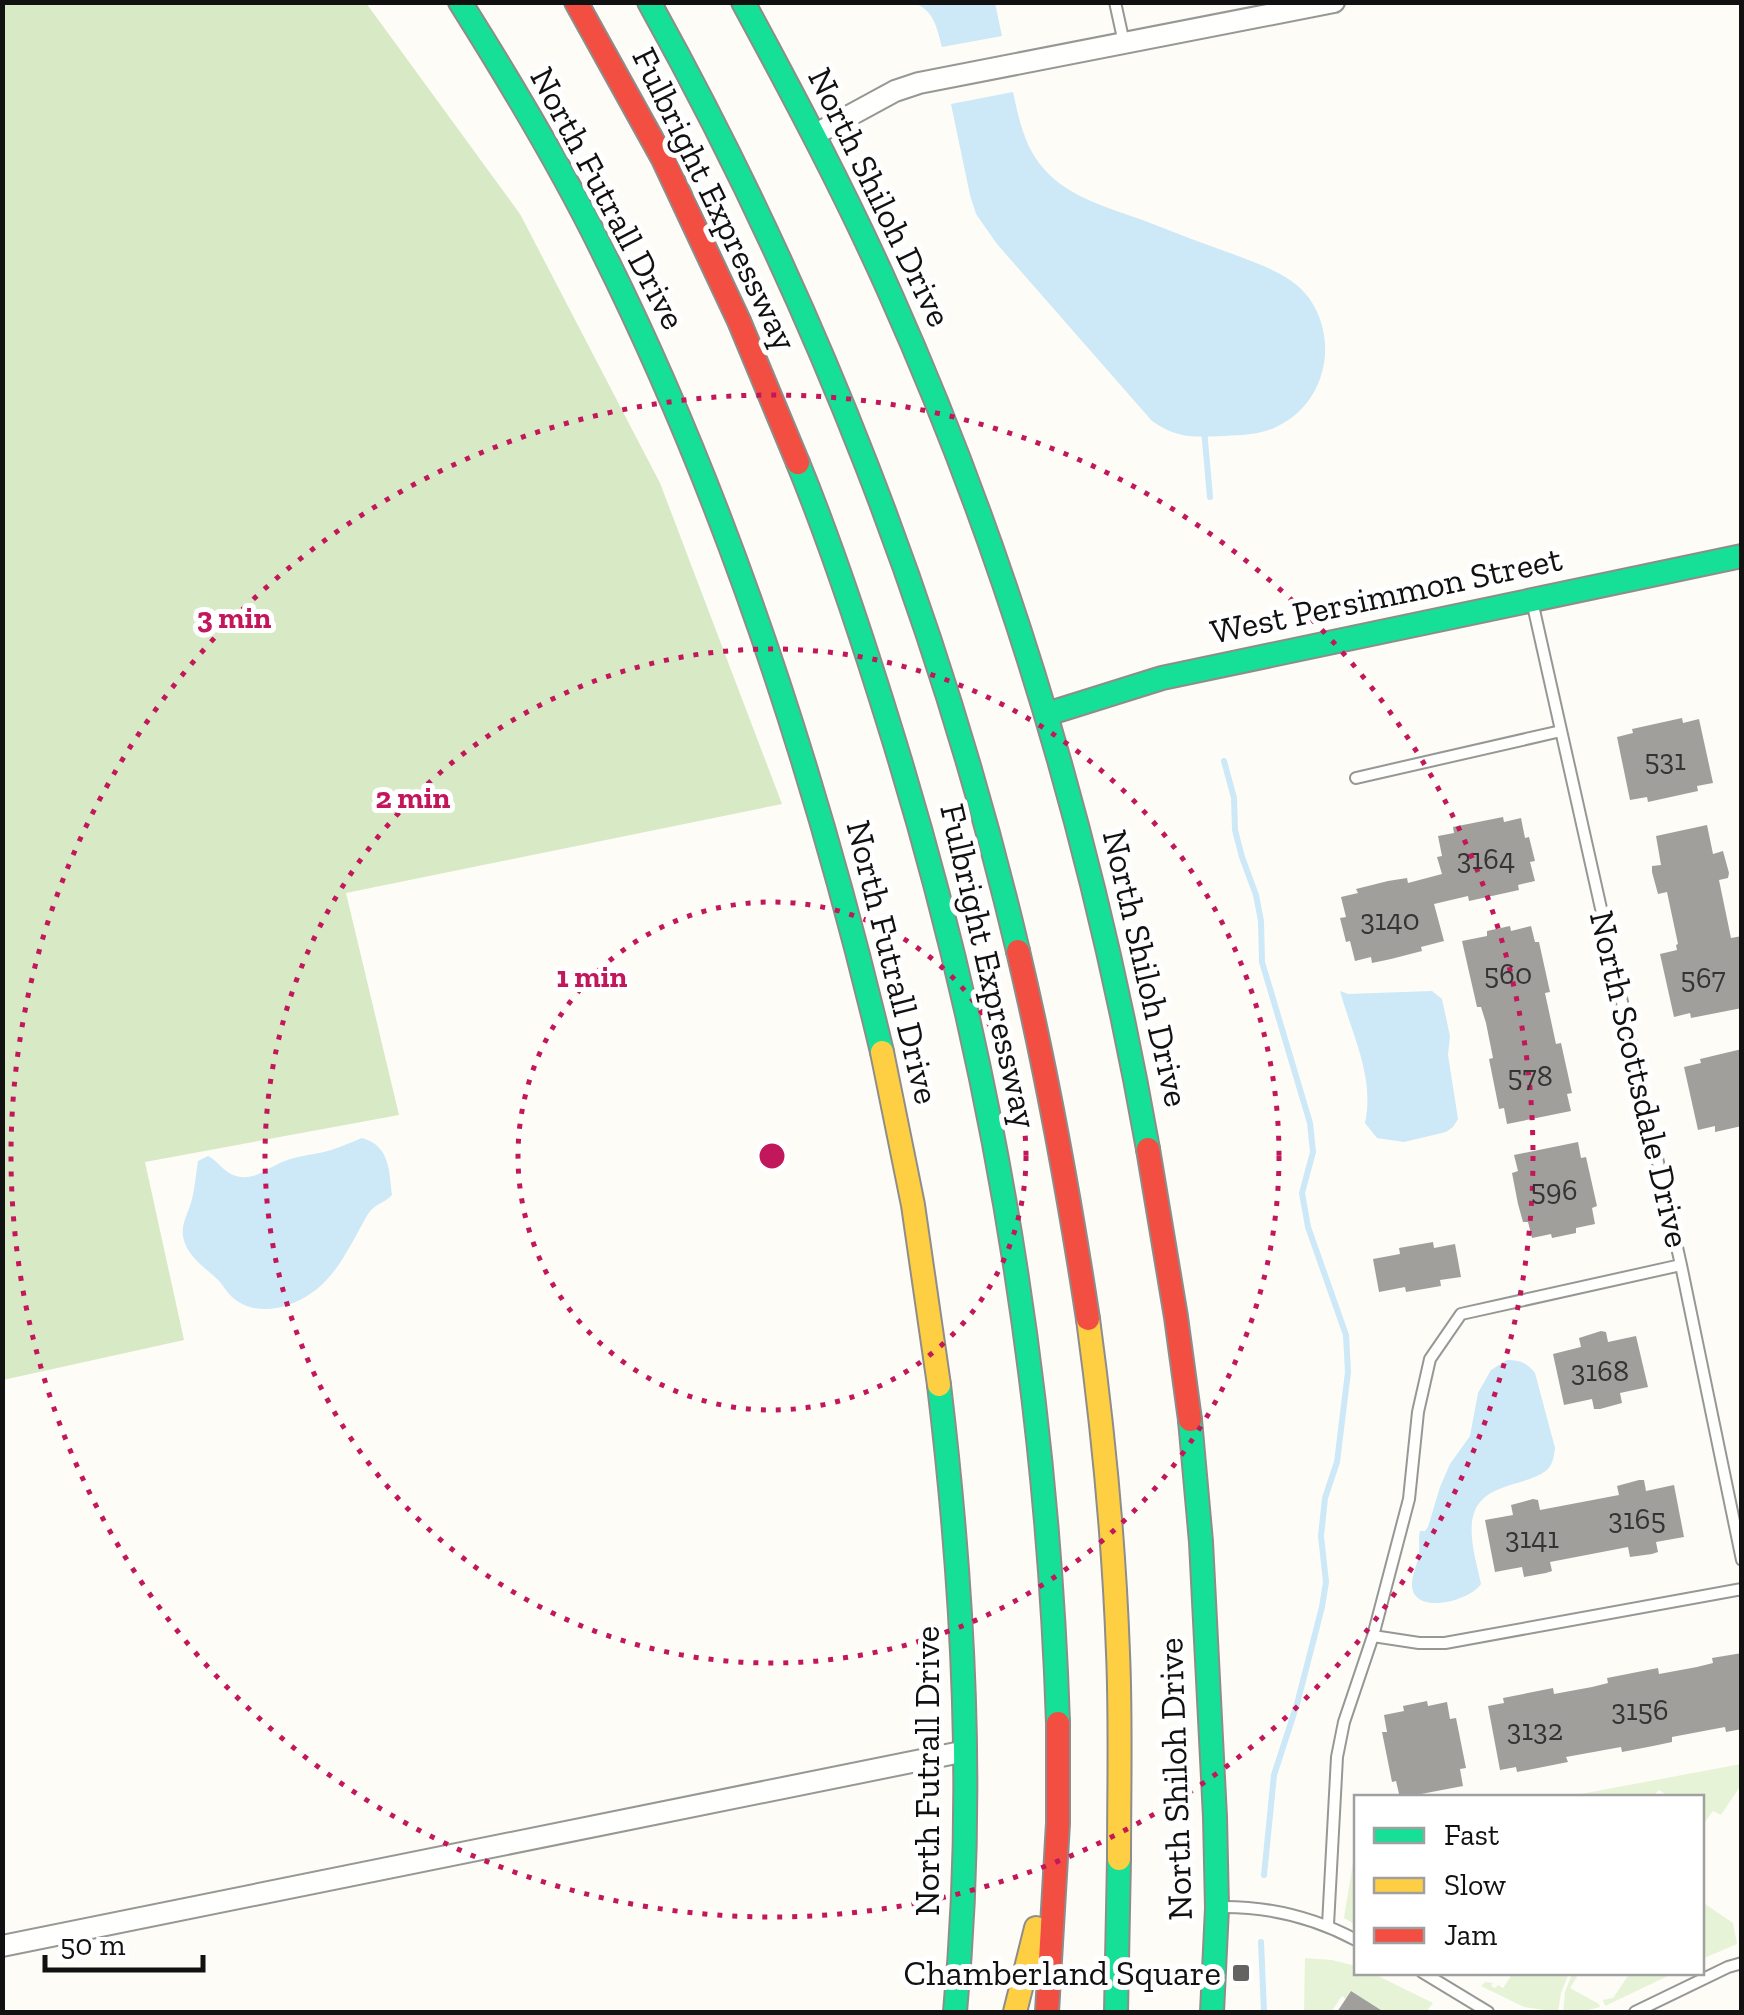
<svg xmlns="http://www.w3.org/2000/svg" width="1744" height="2015" viewBox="0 0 1744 2015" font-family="'Zilla Slab',serif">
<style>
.green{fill:#e7f3d7}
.forest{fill:#d8eac5}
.water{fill:#cde8f7}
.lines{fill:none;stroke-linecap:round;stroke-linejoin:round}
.stream{stroke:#cde8f7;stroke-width:6}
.building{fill:#a19f9c}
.lane-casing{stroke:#979795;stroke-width:14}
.street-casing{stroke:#979795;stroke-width:24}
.fast-casing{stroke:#8e8d8b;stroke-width:26}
.slow-casing{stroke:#8e8d8b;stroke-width:26}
.jam-casing{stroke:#8e8d8b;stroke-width:26}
.lane{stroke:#fffffe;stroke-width:10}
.street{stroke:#fffffe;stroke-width:20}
.fast{stroke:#16e098;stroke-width:22}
.slow{stroke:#ffcf43;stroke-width:22}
.jam{stroke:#f24e42;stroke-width:22}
.ring{fill:none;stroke:#c2185b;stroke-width:5;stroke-dasharray:5 10}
.poi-dot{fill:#646362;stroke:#fff;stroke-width:4}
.labels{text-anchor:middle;stroke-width:10;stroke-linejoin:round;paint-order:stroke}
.number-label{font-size:30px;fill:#353434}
.street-label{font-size:35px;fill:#111;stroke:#fff}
.poi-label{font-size:35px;fill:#111;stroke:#fff;text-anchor:end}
.centre{fill:#c2185b;stroke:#fff;stroke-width:5}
.ring-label{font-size:30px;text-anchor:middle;font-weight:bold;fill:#c2185b;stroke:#fff;stroke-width:10;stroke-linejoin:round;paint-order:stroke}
</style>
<rect width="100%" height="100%" fill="#fdfcf7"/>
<!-- green -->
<path class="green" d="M1741 1764V1785L1721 1815 1713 1811 1705 1822 1702 1819V1798L1670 1797 1659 1790 1652 1797H1565Z
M1356 1844V1925L1344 1918Z
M1702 1902 1733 1923 1737 1944 1702 1959Z
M1305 1958 1332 1960 1356 1966V1972L1372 1973 1433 2003 1426 2012H1384L1351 1991 1346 1999 1342 1996 1331 2012H1304Z
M1513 1973H1569L1561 1993 1558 2012 1524 2007 1481 1986 1485 1982 1493 1983 1491 1986 1495 1988 1498 1985 1503 1988Z
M1630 1973V1972L1674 1973 1605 2006 1603 2000 1613 1998Z
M1572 1974 1577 1977 1570 1988 1599 2004 1600 2007 1584 2011 1563 2012 1565 1992Z"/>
<!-- forest -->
<path class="forest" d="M2 3H366L520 214 660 483 782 804 346 893 399 1115 145 1162 184 1340 3 1380Z"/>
<!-- water -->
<path class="water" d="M914 3H995L1002 36 942 47C937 28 934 10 914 3Z
M1013 92C1019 120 1025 148 1044 169 1069 198 1110 208 1145 221 1176 233 1207 245 1238 256 1263 266 1292 275 1309 298 1340 342 1325 405 1276 427 1260 435 1242 435 1224 436 1194 437 1178 439 1152 421L997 244 976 214 970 195 951 104Z
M1340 991 1348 994 1432 991 1442 999 1450 1036 1448 1055 1458 1119 1453 1127 1446 1132 1404 1142 1377 1138 1365 1123C1375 1077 1352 1035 1340 991Z
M362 1138C390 1146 389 1170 392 1195 385 1203 374 1204 368 1214 352 1241 338 1276 310 1294 286 1310 253 1317 231 1296 225 1290 222 1283 216 1278 203 1266 186 1255 183 1236 181 1223 189 1212 192 1199 195 1187 196 1173 198 1161L208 1156C218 1161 223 1171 233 1175 254 1183 267 1167 285 1161 297 1156 311 1155 324 1152 337 1149 349 1143 362 1138Z
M1507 1360C1520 1360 1527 1363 1535 1373L1555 1448C1554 1456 1553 1464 1547 1470 1525 1487 1485 1482 1474 1513 1467 1534 1477 1564 1481 1584 1471 1599 1427 1612 1415 1595 1407 1583 1417 1567 1419 1555 1420 1545 1418 1540 1420 1531H1425L1428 1527 1440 1487 1450 1464 1470 1436 1478 1393 1491 1370Z"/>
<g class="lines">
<!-- stream -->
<path class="stream" d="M1204 429 1210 497
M1224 761 1234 798 1235 830 1242 857 1256 895 1261 921 1262 962 1310 1123 1313 1152 1302 1193 1308 1227 1346 1335 1348 1372 1337 1462 1325 1498 1321 1536 1326 1582 1322 1607 1297 1704 1274 1775 1264 1875
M1261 1942 1264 2012"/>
</g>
<!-- building -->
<path class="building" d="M1682 718 1683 723 1699 719 1713 783 1697 786 1698 791 1648 802 1647 797 1630 800 1617 737 1633 733 1632 729Z
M1503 817 1504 822 1521 818 1525 838 1529 837 1535 861 1530 862 1535 881 1518 885 1519 890 1501 894 1469 901 1468 896 1434 904 1444 941 1421 947 1422 951 1391 959 1372 963 1371 957 1355 961 1350 941 1346 942 1340 918 1346 917 1341 897 1358 893 1356 889 1388 881 1407 878 1408 883 1442 874 1437 857 1442 856 1438 836 1454 833 1453 827Z
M1707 825 1713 854 1723 851 1729 873 1728 878 1719 880 1731 938 1742 936V1008L1691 1018 1690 1013 1674 1017 1660 954 1677 950 1676 945 1678 944 1667 892 1658 894 1652 872V866L1661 865 1656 836Z
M1510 926 1511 931 1531 926 1535 942H1539L1550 992 1545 993 1556 1044 1561 1043 1572 1093 1567 1094 1571 1111 1507 1124 1504 1108 1499 1109 1489 1059 1493 1058 1486 1023 1481 1007H1477L1462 941 1487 936V931Z
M1742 1049V1126L1715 1132V1126L1698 1130 1684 1067 1701 1063 1700 1059Z
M1578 1142 1581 1158 1586 1157 1597 1206 1592 1208 1595 1224 1576 1228V1233L1552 1238 1551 1234 1532 1238 1528 1222H1523L1518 1204 1512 1173 1518 1171 1514 1155Z
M1433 1242 1434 1248 1455 1244 1461 1277 1440 1280 1441 1286 1406 1292 1405 1287 1379 1292 1373 1259 1400 1254 1399 1248Z
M1601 1331 1606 1332 1608 1342 1636 1336 1648 1387 1620 1393 1622 1403 1600 1409H1594L1592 1399 1564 1405 1553 1354 1581 1347 1579 1338Z
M1639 1480H1644L1646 1491 1674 1485 1684 1537 1656 1542 1658 1552 1652 1554 1630 1557 1628 1547 1550 1562 1552 1571 1546 1573 1524 1577 1522 1567 1495 1572 1485 1520 1513 1515 1511 1505 1533 1499 1538 1500 1540 1510 1619 1495 1617 1486Z
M1742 1653V1729L1726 1732 1725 1727 1709 1730 1672 1737V1742L1653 1746 1622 1752 1621 1747 1566 1757 1568 1762 1517 1772 1516 1767 1500 1770 1488 1706 1504 1703 1503 1698 1553 1688 1554 1694 1592 1687 1608 1683 1607 1678 1658 1668 1659 1674 1697 1667 1713 1663 1712 1658Z
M1427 1701 1428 1706 1447 1702 1450 1719 1456 1718 1466 1768 1460 1769 1463 1786 1400 1798 1396 1781 1392 1782 1382 1732H1387L1384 1715 1404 1711 1403 1706Z
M1351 1991 1384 2012H1337Z"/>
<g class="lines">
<!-- lane casing -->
<g class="lane-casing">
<path id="lane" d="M1115 2 1124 43
M1532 601 1681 1265 1742 1560
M1356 778 1561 731
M1373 1636 1419 1643H1445L1742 1589
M1218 1907C1267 1906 1313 1917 1356 1940
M1328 1925 1337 1757 1344 1722 1373 1636 1409 1499 1418 1412 1430 1359 1461 1314 1681 1265
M1422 1972 1488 2012
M1635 2012 1728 1967 1742 1963"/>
</g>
<!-- street casing -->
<g class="street-casing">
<path id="street" d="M814 135 895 91 919 83 1334 2
M2 1946 966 1751"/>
</g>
<!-- fast casing -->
<g class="fast-casing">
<path id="fast" d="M460 2C511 83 561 166 603 252 729 505 817 778 882 1052
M649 2C814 299 940 621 1018 951
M743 2C795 98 846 194 890 293 1012 566 1096 855 1148 1149
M798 463C834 551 864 643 892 734 991 1054 1047 1388 1058 1723
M1047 714 1162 678 1742 556
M939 1385C964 1593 975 1803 955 2012
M1190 1420 1201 1542 1215 1817 1217 1908 1212 2012
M1116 2012 1119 1859"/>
</g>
<!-- slow casing -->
<g class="slow-casing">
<path id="slow" d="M882 1052 913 1205 939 1385
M1088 1319C1103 1429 1114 1541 1118 1653 1121 1721 1119 1790 1119 1859
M1015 2012 1036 1928"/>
</g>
<!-- jam casing -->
<g class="jam-casing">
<path id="jam" d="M576 2 663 159 739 321 798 463
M1018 951C1047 1073 1069 1195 1088 1319
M1148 1149 1176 1317 1190 1420
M1047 2012 1058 1823V1723"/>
</g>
<!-- lane -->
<use href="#lane" class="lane"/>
<!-- street -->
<use href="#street" class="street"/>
<!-- fast -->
<use href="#fast" class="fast"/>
<!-- slow -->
<use href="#slow" class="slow"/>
<!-- jam -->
<use href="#jam" class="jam"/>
</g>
<!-- distance rings -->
<g class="ring">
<circle cx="772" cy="1156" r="254"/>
<circle cx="772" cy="1156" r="507"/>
<circle cx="772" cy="1156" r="761"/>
</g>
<!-- markers -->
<rect class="poi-dot" x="1231" y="1963" width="20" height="20" rx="5"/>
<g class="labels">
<!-- number labels -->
<g class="number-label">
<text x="1665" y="770">531</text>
<text x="1486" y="869">3164</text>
<text x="1390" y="930">3140</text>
<text x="1508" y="984">560</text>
<text x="1703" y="988">567</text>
<text x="1530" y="1086">578</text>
<text x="1554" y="1200">596</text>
<text x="1600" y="1381">3168</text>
<text x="1637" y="1529">3165</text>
<text x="1532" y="1548">3141</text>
<text x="1640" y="1720">3156</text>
<text x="1535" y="1740">3132</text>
</g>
<!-- street labels -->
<g class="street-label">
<text transform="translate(880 197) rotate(64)" y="12">North Shiloh Drive</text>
<text transform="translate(608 198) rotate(62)" y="12">North Futrall Drive</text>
<text transform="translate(715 199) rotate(64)" y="12">Fulbright Expressway</text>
<text transform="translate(1386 595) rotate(-12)" y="12">West Persimmon Street</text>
<text transform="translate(893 962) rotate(76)" y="12">North Futrall Drive</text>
<text transform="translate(989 966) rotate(77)" y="12">Fulbright Expressway</text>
<text transform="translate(1146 968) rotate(77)" y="12">North Shiloh Drive</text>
<text transform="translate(1640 1079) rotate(77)" y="12">North Scottsdale Drive</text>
<text transform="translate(927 1771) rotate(-90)" y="12">North Futrall Drive</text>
<text transform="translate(1175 1779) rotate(-92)" y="12">North Shiloh Drive</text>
</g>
<!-- poi labels -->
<g class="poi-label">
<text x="1221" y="1985">Chamberland Square</text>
</g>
</g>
<circle cx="772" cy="1156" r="15" class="centre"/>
<g class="ring-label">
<text x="234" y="628">3 min</text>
<text x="413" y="808">2 min</text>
<text x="592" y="987">1 min</text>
</g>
<!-- border -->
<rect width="1744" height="2015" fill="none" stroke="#111111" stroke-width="10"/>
<!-- legend -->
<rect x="1354" y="1795" width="350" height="180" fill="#ffffff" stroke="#a0a0a0" stroke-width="2.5"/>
<rect x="1374" y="1828" width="50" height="15" fill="#16e098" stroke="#a0a0a0" stroke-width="2.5"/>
<text x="1444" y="1845" font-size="30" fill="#111111">Fast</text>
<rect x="1374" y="1878" width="50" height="15" fill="#ffcf43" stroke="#a0a0a0" stroke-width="2.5"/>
<text x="1444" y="1895" font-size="30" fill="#111111">Slow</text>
<rect x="1374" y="1928" width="50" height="15" fill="#f24e42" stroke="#a0a0a0" stroke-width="2.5"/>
<text x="1444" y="1945" font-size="30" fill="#111111">Jam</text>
<!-- scale -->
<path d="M45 1955v15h158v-15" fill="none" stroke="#111111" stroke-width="5"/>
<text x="60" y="1955" font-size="30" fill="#111111" stroke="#ffffff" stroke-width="8" paint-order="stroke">50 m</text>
</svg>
